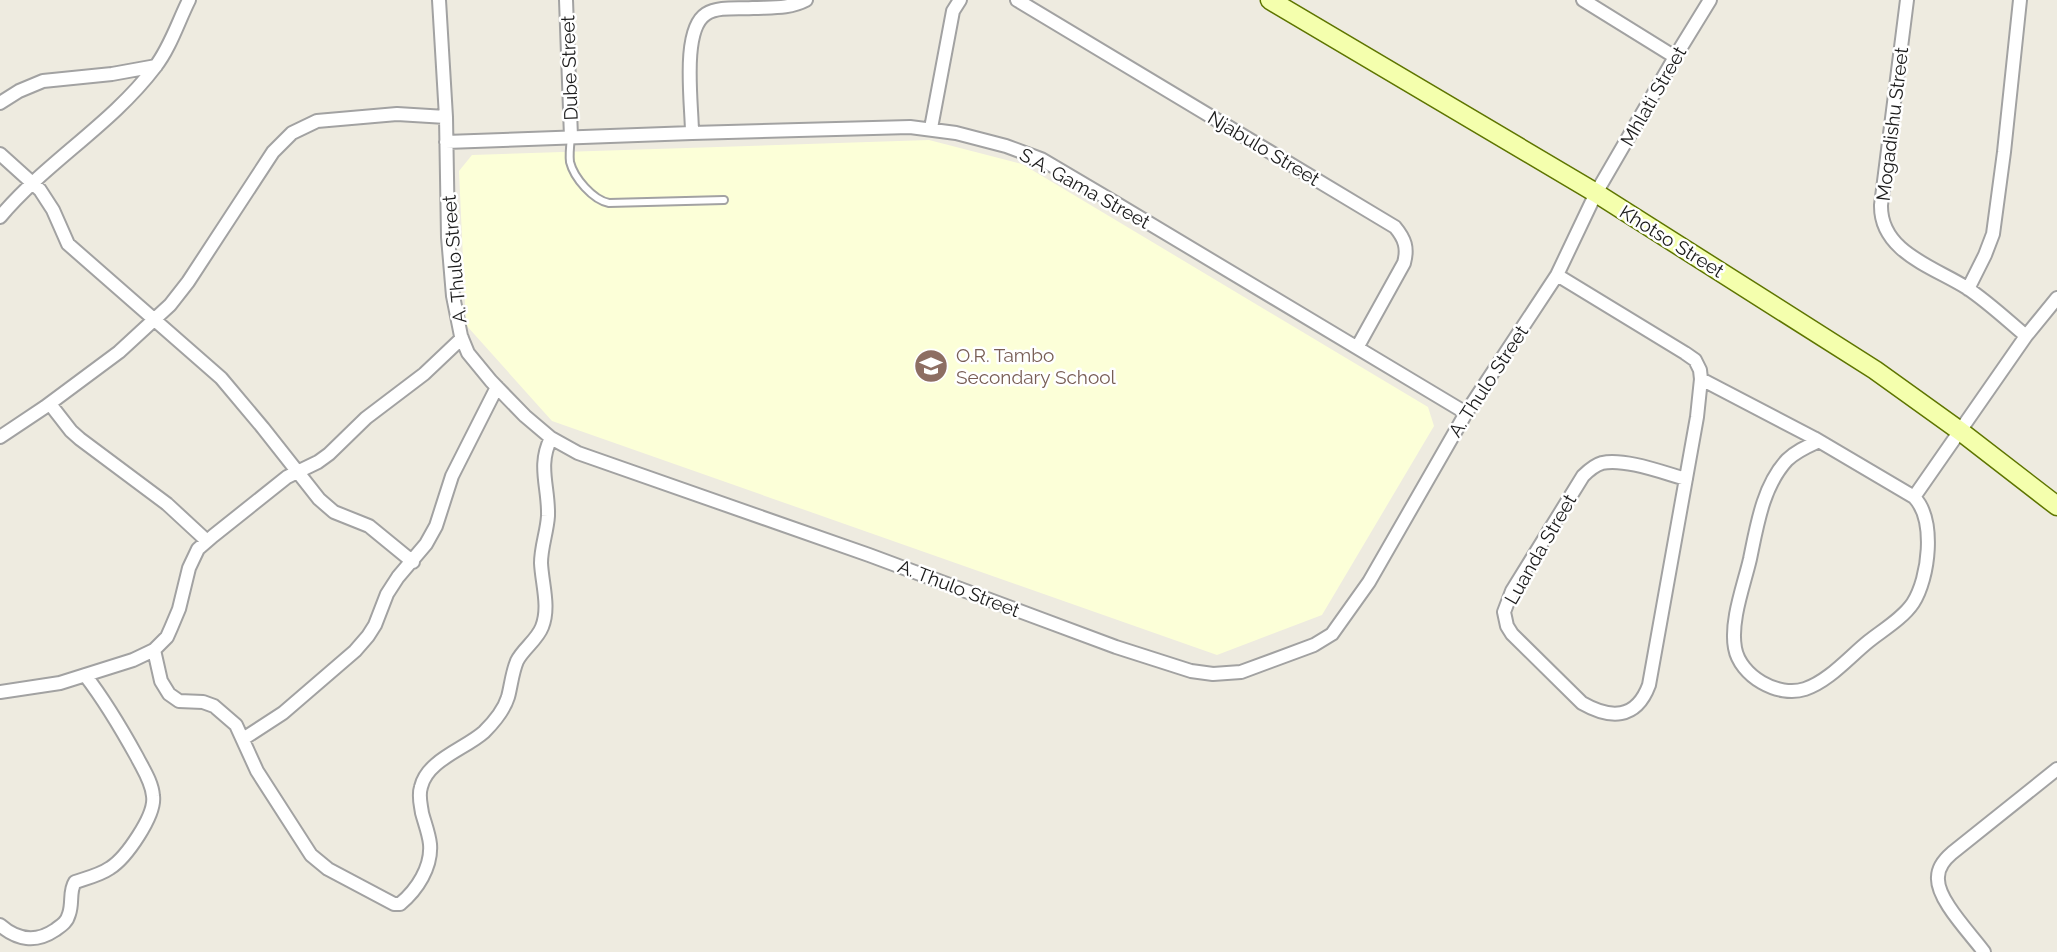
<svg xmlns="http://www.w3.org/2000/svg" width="2057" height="952" viewBox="0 0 2057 952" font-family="Raleway,sans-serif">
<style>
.education{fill:#fcffd8}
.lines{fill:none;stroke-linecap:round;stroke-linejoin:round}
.lane-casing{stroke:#a2a2a2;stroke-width:10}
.street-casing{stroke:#a2a2a2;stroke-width:16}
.secondary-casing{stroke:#5e7500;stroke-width:21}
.lane{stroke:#fff;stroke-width:6}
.street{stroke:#fff;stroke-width:12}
.secondary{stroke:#f4ffad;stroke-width:18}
.labels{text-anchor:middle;stroke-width:5;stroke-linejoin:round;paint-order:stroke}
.street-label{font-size:19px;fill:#1b1b1b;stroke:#fff}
.education-label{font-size:19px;fill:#785e54;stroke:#fff;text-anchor:start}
</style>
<rect width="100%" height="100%" fill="#eeebe0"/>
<!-- education -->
<path class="education" d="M929 140 1022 164 1428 407 1434 426 1322 615 1217 655 552 421 466 325 459 171 472 155Z"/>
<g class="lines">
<!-- lane casing -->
<g class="lane-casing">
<path id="lane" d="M571 138C570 146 569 154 570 162 574 178 593 200 609 203L724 200"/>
</g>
<!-- street casing -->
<g class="street-casing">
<path id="street" d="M439 0 446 117 448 237 453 296 461 336 468 353 491 381 525 416 551 438 578 453 869 555 1116 647 1191 671 1213 674 1241 672 1314 645 1332 634 1369 582 1466 413 1557 275 1596 193 1675 57 1710 0
M566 0 571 137
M1017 0 1395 227C1405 239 1408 248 1404 263L1358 346
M1583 0 1675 57
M1907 0 1881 205C1880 252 1934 267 1967 288 1988 302 2007 320 2026 336
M0 103 19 91 43 81 112 74 156 66
M931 128 953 11 960 0
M692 133C692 105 681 30 706 14 718 6 739 9 753 8 771 7 789 9 806 0
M446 142 692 133 910 127 956 133 1006 146 1041 159 1102 195 1466 413
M0 154 40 190 53 210 68 244 221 378 263 428 319 499 334 512 369 526 413 562
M0 217C46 162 111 125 155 67 170 48 178 22 189 0
M1557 275 1685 353 1695 360 1700 370 1701 379 1697 417 1649 685C1636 720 1610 719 1582 703L1512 634 1507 626 1504 612 1512 591 1583 476C1589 470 1595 465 1602 463 1625 458 1664 473 1686 479
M1968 289 1985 255 1993 234 2004 152 2020 0
M1701 379 1814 438 1914 497C1936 520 1929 578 1913 603 1903 618 1883 630 1869 641 1849 657 1829 681 1805 689 1778 698 1740 676 1735 648 1730 621 1744 585 1750 559 1757 525 1763 486 1787 460 1796 451 1808 446 1819 441
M50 404 71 431 80 439 167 504 207 541
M0 437 45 407 119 352 170 305 188 282 273 152 292 133 317 121 397 114 446 117
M1914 497 2026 336 2057 298
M154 650 161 681 169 694 179 701 203 702 214 706 236 725 257 771 311 855 328 869 394 904H400C417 890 432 867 430 844 429 834 425 824 422 813 421 805 418 796 421 787 427 760 465 749 484 732 493 723 504 710 508 697 511 686 512 673 517 661 523 649 537 640 542 627 550 607 542 584 541 563 541 547 547 532 548 516 549 487 537 466 551 438
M0 692 60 683 133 660 154 650 167 637 171 628 179 609 189 568 198 549 213 536 287 477 318 462 329 454 366 418 424 374 462 338
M243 739 283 713 355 651 368 636 375 625 387 594 398 577 426 544 436 526 452 476 497 387
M0 925C17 940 36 943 55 930 62 925 67 922 69 914 73 903 69 891 75 882 87 878 100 875 110 868 126 858 156 815 153 796 152 782 143 769 137 757 121 728 105 701 85 675
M1984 952C1971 934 1936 899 1938 877 1938 867 1945 859 1952 853L2057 769"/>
</g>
<!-- secondary casing -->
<g class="secondary-casing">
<path id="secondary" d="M1270 0 1596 193 1875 370 1960 431 2057 506"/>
</g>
<!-- lane -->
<use href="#lane" class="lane"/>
<!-- street -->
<use href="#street" class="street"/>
<!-- secondary -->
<use href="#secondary" class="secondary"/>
</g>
<!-- icons -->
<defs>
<g id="school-disc" transform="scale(1.75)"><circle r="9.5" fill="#8d6e63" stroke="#fff"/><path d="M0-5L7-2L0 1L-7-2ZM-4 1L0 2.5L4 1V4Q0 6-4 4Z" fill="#fff"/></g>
</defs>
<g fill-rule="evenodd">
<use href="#school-disc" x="931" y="366"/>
</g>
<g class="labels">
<!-- street labels -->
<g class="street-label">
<text transform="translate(569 68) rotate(-92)" y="7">Dube Street</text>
<text transform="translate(1653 96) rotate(-60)" y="7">Mhlati Street</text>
<text transform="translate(1892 124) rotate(-83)" y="7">Mogadishu Street</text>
<text transform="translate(1264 148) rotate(31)" y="7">Njabulo Street</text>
<text transform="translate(1085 188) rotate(29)" y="7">S.A. Gama Street</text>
<text transform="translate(1672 241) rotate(32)" y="7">Khotso Street</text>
<text transform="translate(454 259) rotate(-95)" y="7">A. Thulo Street</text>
<text transform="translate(1488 381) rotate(-57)" y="7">A. Thulo Street</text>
<text transform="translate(1540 549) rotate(-60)" y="7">Luanda Street</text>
<text transform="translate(959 588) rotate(21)" y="7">A. Thulo Street</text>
</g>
<!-- education labels -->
<g class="education-label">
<text x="956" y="362">O.R. Tambo<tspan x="956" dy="22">Secondary School</tspan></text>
</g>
</g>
</svg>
